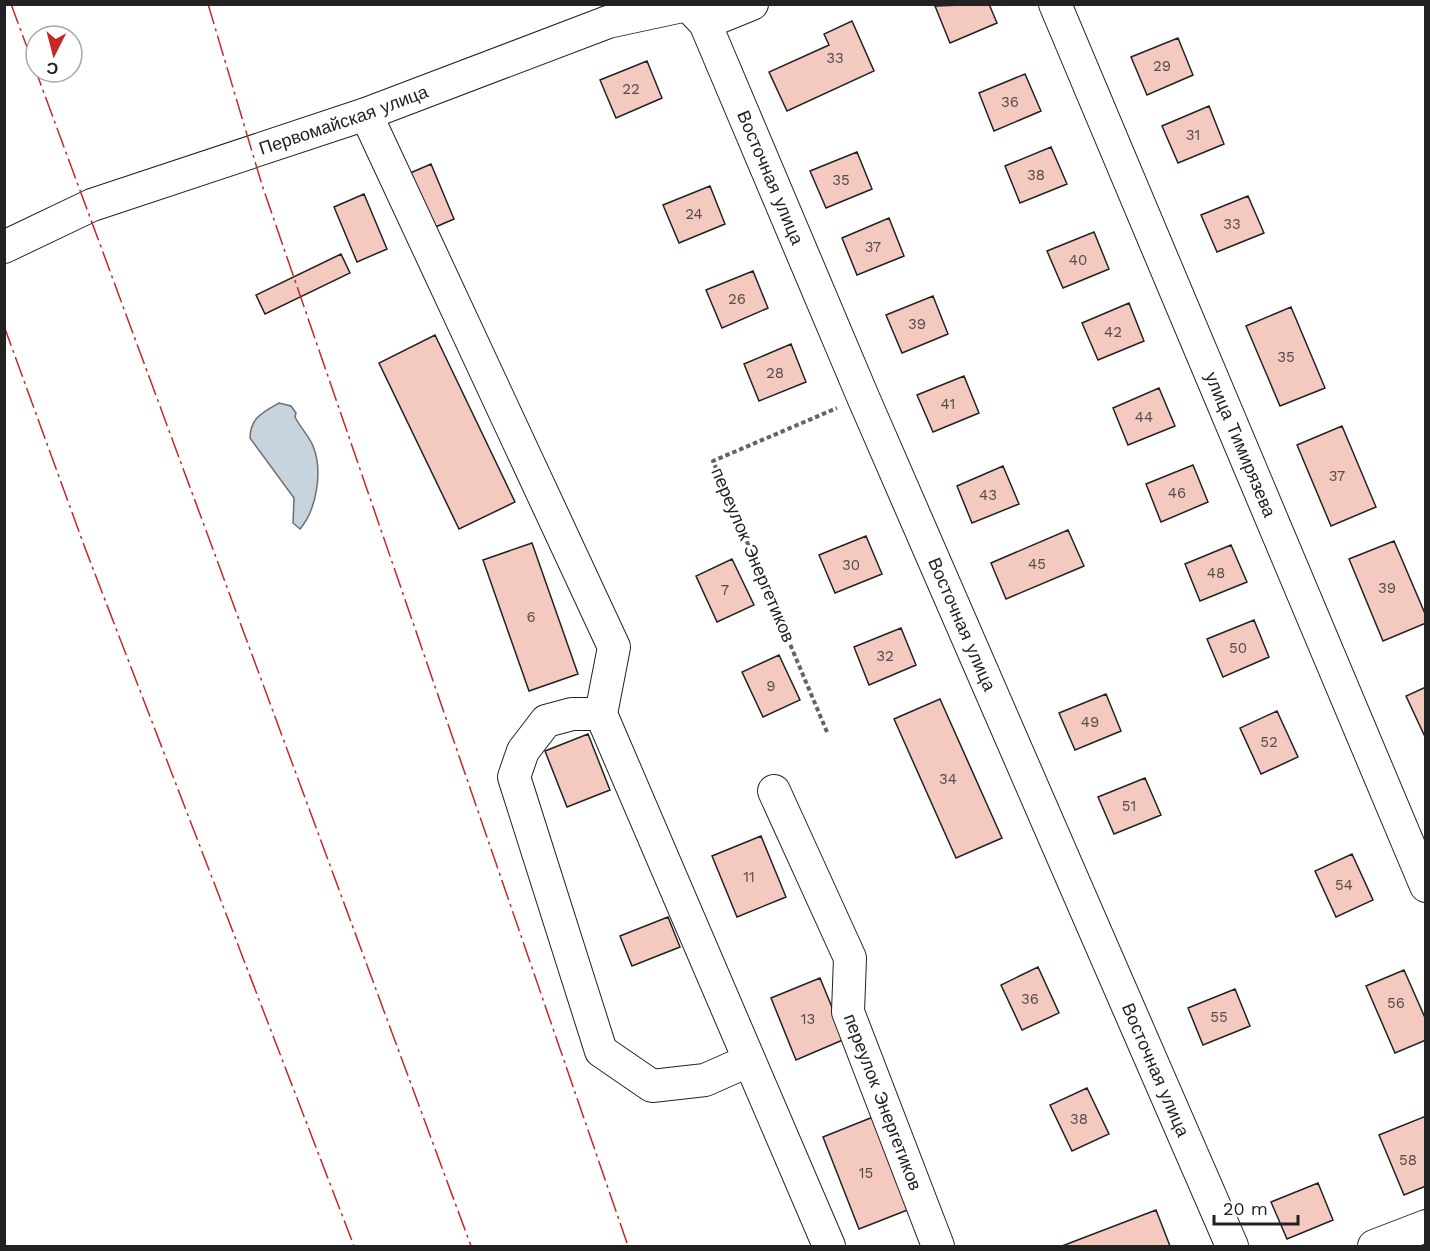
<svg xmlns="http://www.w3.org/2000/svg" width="1430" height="1251" viewBox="0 0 1430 1251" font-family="'Work Sans',sans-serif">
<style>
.water{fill:#c7d3dd;stroke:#6f6f6f;stroke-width:1.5}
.building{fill:#f3c9c0;stroke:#222;stroke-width:1.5}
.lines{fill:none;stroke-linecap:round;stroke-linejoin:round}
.minor-casing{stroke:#222;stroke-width:34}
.path{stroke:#646464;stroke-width:4;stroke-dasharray:4.5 3;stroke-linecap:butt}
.minor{stroke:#fff;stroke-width:32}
.power{stroke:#c62828;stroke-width:1.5;stroke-dasharray:21 4.5 3 4.5;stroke-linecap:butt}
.labels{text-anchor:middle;stroke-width:4.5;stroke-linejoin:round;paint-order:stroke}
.number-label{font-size:15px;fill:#564c4a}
.street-label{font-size:18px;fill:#222;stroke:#fff}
</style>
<rect width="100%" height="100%" fill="#fff"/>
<!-- water -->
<path class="water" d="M279 403 291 406 296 413 295 417C300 427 309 436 313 446 323 470 317 509 300 529L293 523 294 498 250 438C250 418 263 412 279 403Z"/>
<!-- building -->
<path class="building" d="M989 4 997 23 950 43 935 6Z
M852 21 874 71 787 111 769 72 829 45 824 34Z
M1178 38 1193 75 1147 95 1131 57Z
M647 61 662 98 616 118 600 80Z
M1025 74 1041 111 994 131 979 93Z
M1209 106 1224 144 1178 163 1162 126Z
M1051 147 1067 184 1020 203 1005 166Z
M857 152 872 189 826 208 810 171Z
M431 164 454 219 424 232 401 177Z
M710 186 725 224 679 243 663 205Z
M364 194 387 249 357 262 334 207Z
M1248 196 1264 233 1217 252 1201 215Z
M889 218 904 256 857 275 842 238Z
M1094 232 1109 269 1063 288 1047 251Z
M341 254 350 273 265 314 256 295Z
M753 271 768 308 722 328 706 290Z
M933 296 948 334 902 353 886 315Z
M1129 303 1144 341 1098 360 1082 323Z
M1291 307 1325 388 1280 406 1246 326Z
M435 335 515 502 459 529 379 363Z
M791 344 806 382 759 401 744 364Z
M964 376 979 413 933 432 917 395Z
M1159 388 1175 426 1128 445 1113 408Z
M1342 426 1376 507 1331 526 1297 445Z
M1193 465 1208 502 1161 522 1146 484Z
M1003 466 1019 504 972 523 957 486Z
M1068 530 1084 566 1006 599 991 563Z
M866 536 882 574 835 593 819 555Z
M1394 541 1426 616V623L1383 641 1349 559Z
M532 543 578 674 529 691 483 560Z
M1231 545 1247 582 1200 601 1185 564Z
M732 559 754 605 717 622 696 576Z
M1254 620 1269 657 1223 677 1207 639Z
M901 628 916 665 869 685 854 647Z
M779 655 800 700 763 717 742 672Z
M1426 687V739L1406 696Z
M1106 694 1121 731 1075 750 1059 713Z
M940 699 1002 838 956 858 894 719Z
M1277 711 1298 757 1261 774 1240 728Z
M588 734 610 790 567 807 545 751Z
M1145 778 1161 815 1114 834 1098 797Z
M761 836 786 897 737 917 712 856Z
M1352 854 1373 900 1336 917 1315 871Z
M668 917 680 947 632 966 620 936Z
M1038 967 1059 1013 1022 1030 1001 985Z
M1404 970 1426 1020V1040L1395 1053 1366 986Z
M820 978 845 1039 796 1060 771 998Z
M1235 989 1250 1026 1203 1045 1188 1008Z
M1087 1088 1109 1134 1072 1151 1050 1105Z
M1426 1116V1186L1404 1195 1379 1135Z
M873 1117 910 1209 859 1229 823 1137Z
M1318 1183 1333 1220 1287 1239 1271 1202Z
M1156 1210 1170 1246H1062Z"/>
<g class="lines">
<!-- minor casing -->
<g class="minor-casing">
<g id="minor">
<path id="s1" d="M687 4 705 23 863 397 1232 1246"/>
<path id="s2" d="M1055 4 1426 886"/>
<path d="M705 23 752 4"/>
<path d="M366 114 614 647 601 714 829 1246"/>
<path id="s3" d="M4 247 92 205 366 114 608 22 687 5"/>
<path d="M601 714H572L546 721 523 751 514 777 601 1051 652 1086 705 1080 748 1061"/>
<path id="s4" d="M774 791 850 958 848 1012 938 1246"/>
<path d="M1374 1246 1426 1226"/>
</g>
</g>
<!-- path -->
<path class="path" d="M827 732 713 461 837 408"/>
<!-- minor -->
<use href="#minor" class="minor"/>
<!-- power -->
<path class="power" d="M11 4 471 1246
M208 4 262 185 628 1246
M4 326 85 548 354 1246"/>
</g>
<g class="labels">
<!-- number labels -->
<g class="number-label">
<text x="835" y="63">33</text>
<text x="1162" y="71">29</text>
<text x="631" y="94">22</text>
<text x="1010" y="107">36</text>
<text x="1193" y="140">31</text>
<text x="1036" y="180">38</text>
<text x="841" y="185">35</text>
<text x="694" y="219">24</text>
<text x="1232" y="229">33</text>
<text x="873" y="252">37</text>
<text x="1078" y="265">40</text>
<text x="737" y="304">26</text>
<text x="917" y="329">39</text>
<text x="1113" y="337">42</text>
<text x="1286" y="362">35</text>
<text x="775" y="378">28</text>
<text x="948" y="409">41</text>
<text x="1144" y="422">44</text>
<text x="1337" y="481">37</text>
<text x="1177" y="498">46</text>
<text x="988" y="500">43</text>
<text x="1037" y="569">45</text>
<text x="851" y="570">30</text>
<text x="1216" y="578">48</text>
<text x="1387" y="593">39</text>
<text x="725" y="595">7</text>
<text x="531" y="622">6</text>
<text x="1238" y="653">50</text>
<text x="885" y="661">32</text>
<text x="771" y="691">9</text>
<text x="1090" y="727">49</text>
<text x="1269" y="747">52</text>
<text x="948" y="784">34</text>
<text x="1129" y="811">51</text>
<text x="749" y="882">11</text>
<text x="1344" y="890">54</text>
<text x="1030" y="1004">36</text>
<text x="1396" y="1008">56</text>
<text x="1219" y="1022">55</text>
<text x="808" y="1024">13</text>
<text x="1079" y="1124">38</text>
<text x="1408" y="1165">58</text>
<text x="866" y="1178">15</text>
</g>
<!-- street labels -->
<g class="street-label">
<text dy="6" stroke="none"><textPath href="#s3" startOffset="363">Первомайская улица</textPath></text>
<text dy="6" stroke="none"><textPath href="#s1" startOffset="194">Восточная улица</textPath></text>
<text dy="6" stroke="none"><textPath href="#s2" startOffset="478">улица Тимирязева</textPath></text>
<text transform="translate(753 555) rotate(67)" y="6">переулок Энергетиков</text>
<text dy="6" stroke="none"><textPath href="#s1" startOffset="680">Восточная улица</textPath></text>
<text dy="6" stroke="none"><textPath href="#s1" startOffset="1166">Восточная улица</textPath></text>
<text dy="6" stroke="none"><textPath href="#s4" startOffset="334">переулок Энергетиков</textPath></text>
</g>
</g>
<!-- border -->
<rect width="1430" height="1251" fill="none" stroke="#222222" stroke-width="12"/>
<!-- north arrow -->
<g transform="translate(54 54) rotate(186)"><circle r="28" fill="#ffffff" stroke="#a7a7a7" stroke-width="1.5"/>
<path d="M0-4.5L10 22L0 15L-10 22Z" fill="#c62828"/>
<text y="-9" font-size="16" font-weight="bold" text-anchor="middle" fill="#222222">С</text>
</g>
<!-- scale -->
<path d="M1214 1215v9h84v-9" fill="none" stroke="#222222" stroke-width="3"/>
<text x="1223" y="1215" font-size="18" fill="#222222" stroke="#ffffff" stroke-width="4.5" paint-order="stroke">20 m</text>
</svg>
